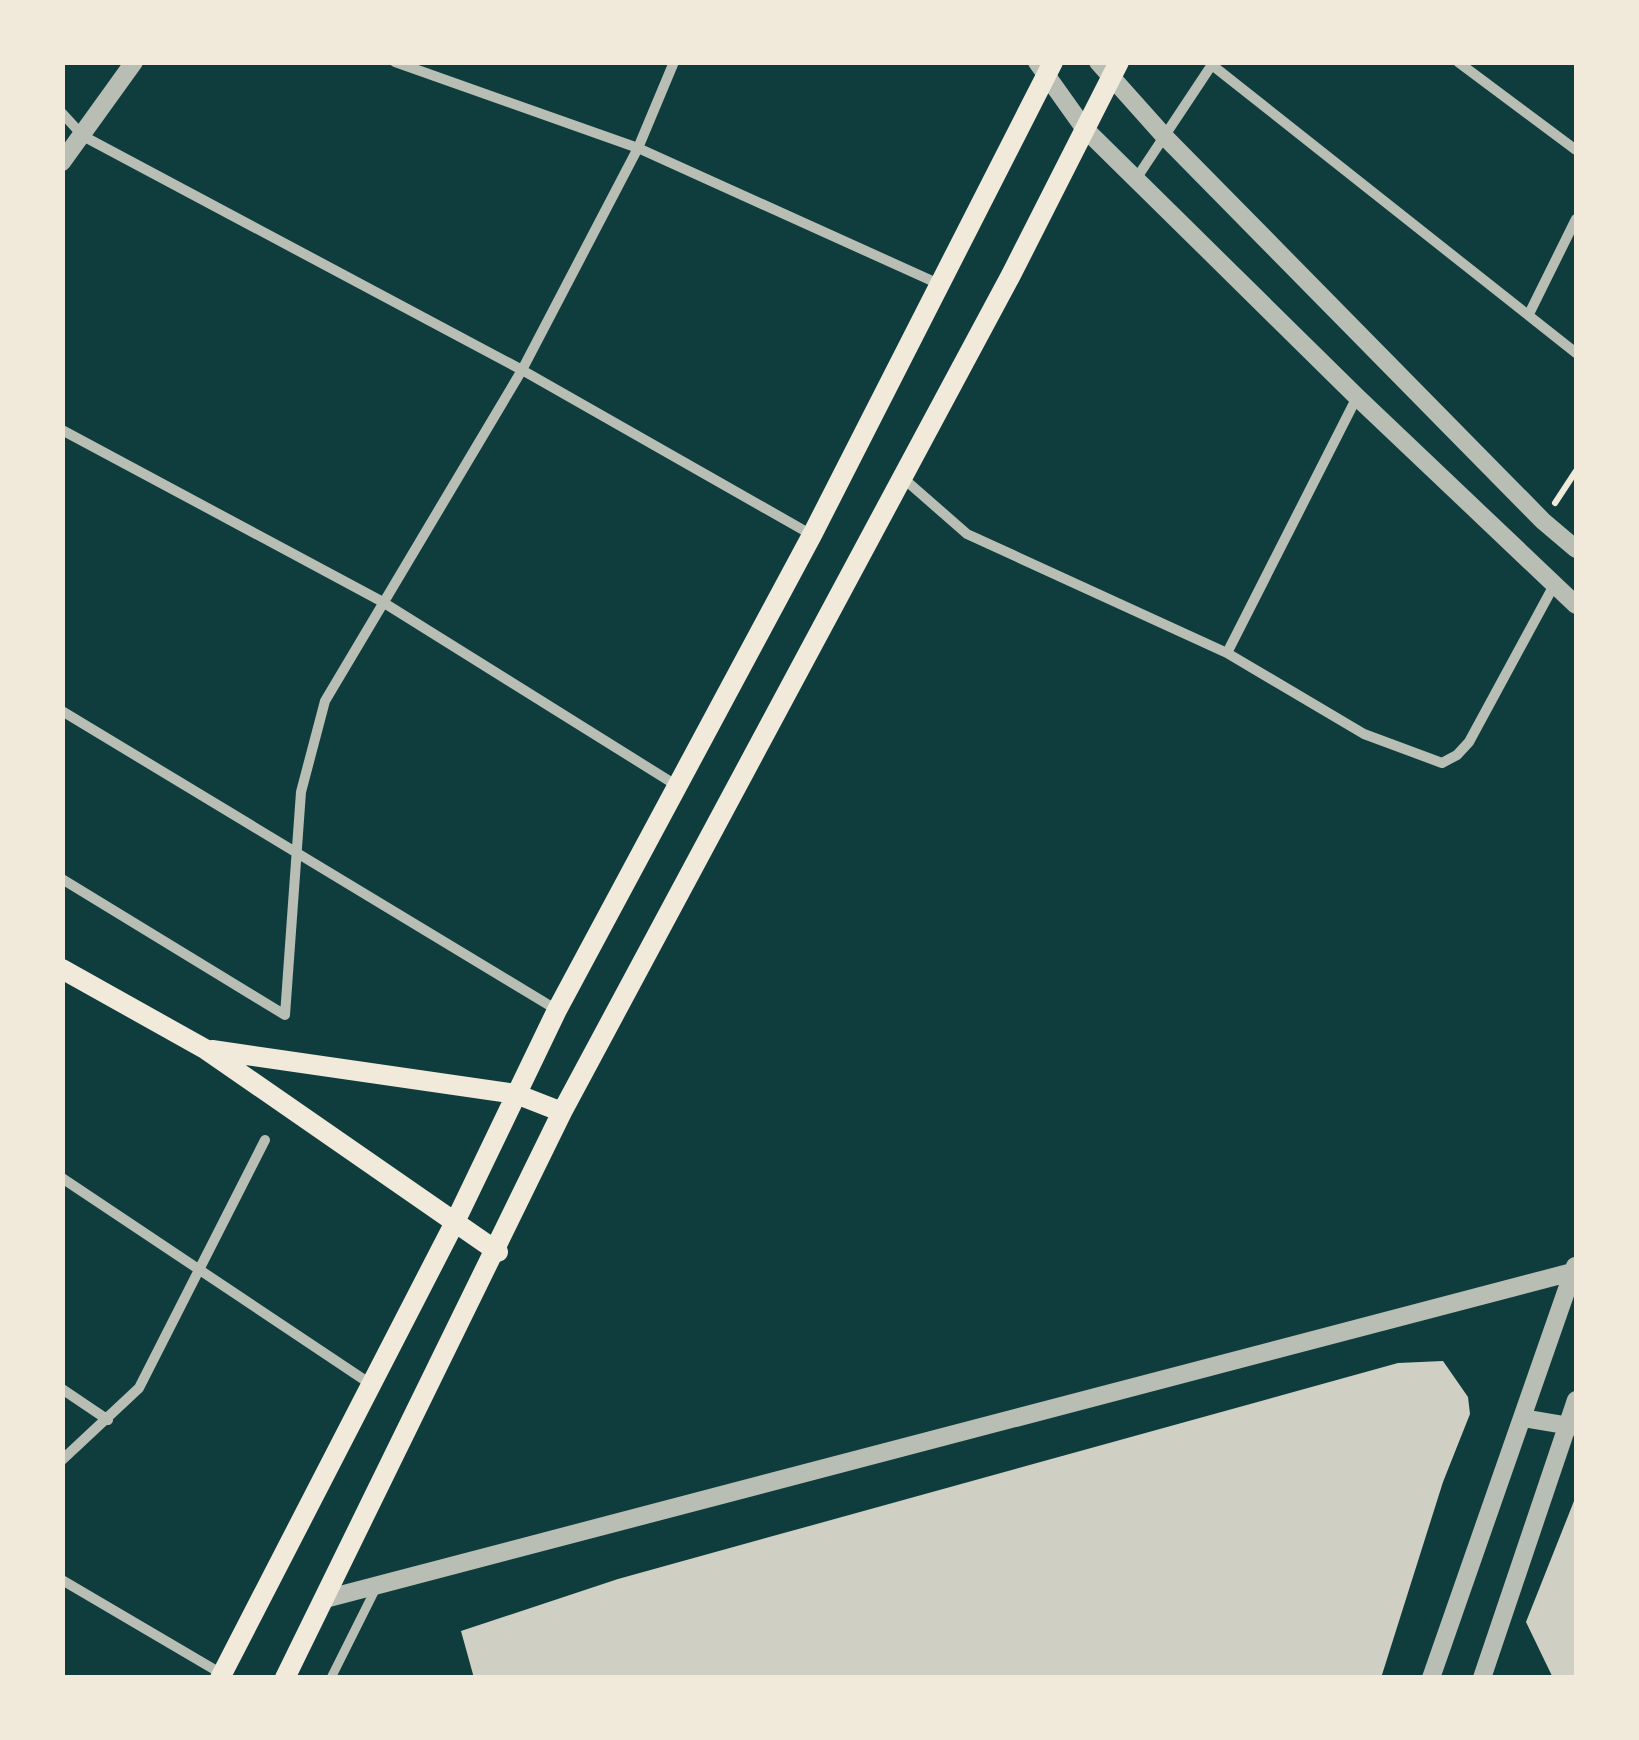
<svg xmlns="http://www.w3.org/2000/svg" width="1639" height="1740" viewBox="0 0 1639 1740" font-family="Rubik,sans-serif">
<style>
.building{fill:#cfcfc3}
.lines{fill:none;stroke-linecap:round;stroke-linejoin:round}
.path{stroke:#f1e9da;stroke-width:6}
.pedestrian{stroke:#b8beb3;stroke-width:9}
.minor{stroke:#b8beb3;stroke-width:10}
.tertiary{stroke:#b8beb3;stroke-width:18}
.secondary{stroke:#f1e9da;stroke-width:20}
</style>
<rect width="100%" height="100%" fill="#0f3d3e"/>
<!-- building -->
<path class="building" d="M1443 1361 1468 1397 1470 1414 1443 1482 1381 1678H474L461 1631 618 1579 1398 1363Z
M1576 1496V1678H1553L1526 1622Z"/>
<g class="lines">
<!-- path -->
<path class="path" d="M1555 503 1576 471"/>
<!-- pedestrian -->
<path class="pedestrian" d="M331 1678 376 1588"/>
<!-- minor -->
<path class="minor" d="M395 62 638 148 939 284
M1458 62 1576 150
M1212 65 1576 353
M62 113 83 136 522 370 812 535
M1136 179 1213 63
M1529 314 1576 219
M62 430 381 601 679 787
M903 478 967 534 1227 653 1364 734 1442 763 1457 755 1469 742 1553 587
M1227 653 1357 397
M62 711 557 1010
M62 879 285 1015 301 792 325 701 522 370 638 148 674 62
M62 1178 372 1385
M62 1389 108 1420
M62 1460 139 1388 265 1140
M62 1580 222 1674"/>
<!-- tertiary -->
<path class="tertiary" d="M1037 62 1084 128 1357 397 1576 605
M1098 62 1165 137 1543 521 1576 549
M62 162 134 62
M1523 1418 1576 1427
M325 1599 1576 1271
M1431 1678 1575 1266
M1482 1678 1576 1400"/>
<!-- secondary -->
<path class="secondary" d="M62 969 205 1049 498 1252
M212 1050 516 1094 562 1112
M220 1678 455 1222 557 1010 812 535 1053 62
M285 1678 562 1112 1011 275 1119 62"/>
</g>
<!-- border -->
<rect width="1639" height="1740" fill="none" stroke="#f1e9da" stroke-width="130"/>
</svg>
